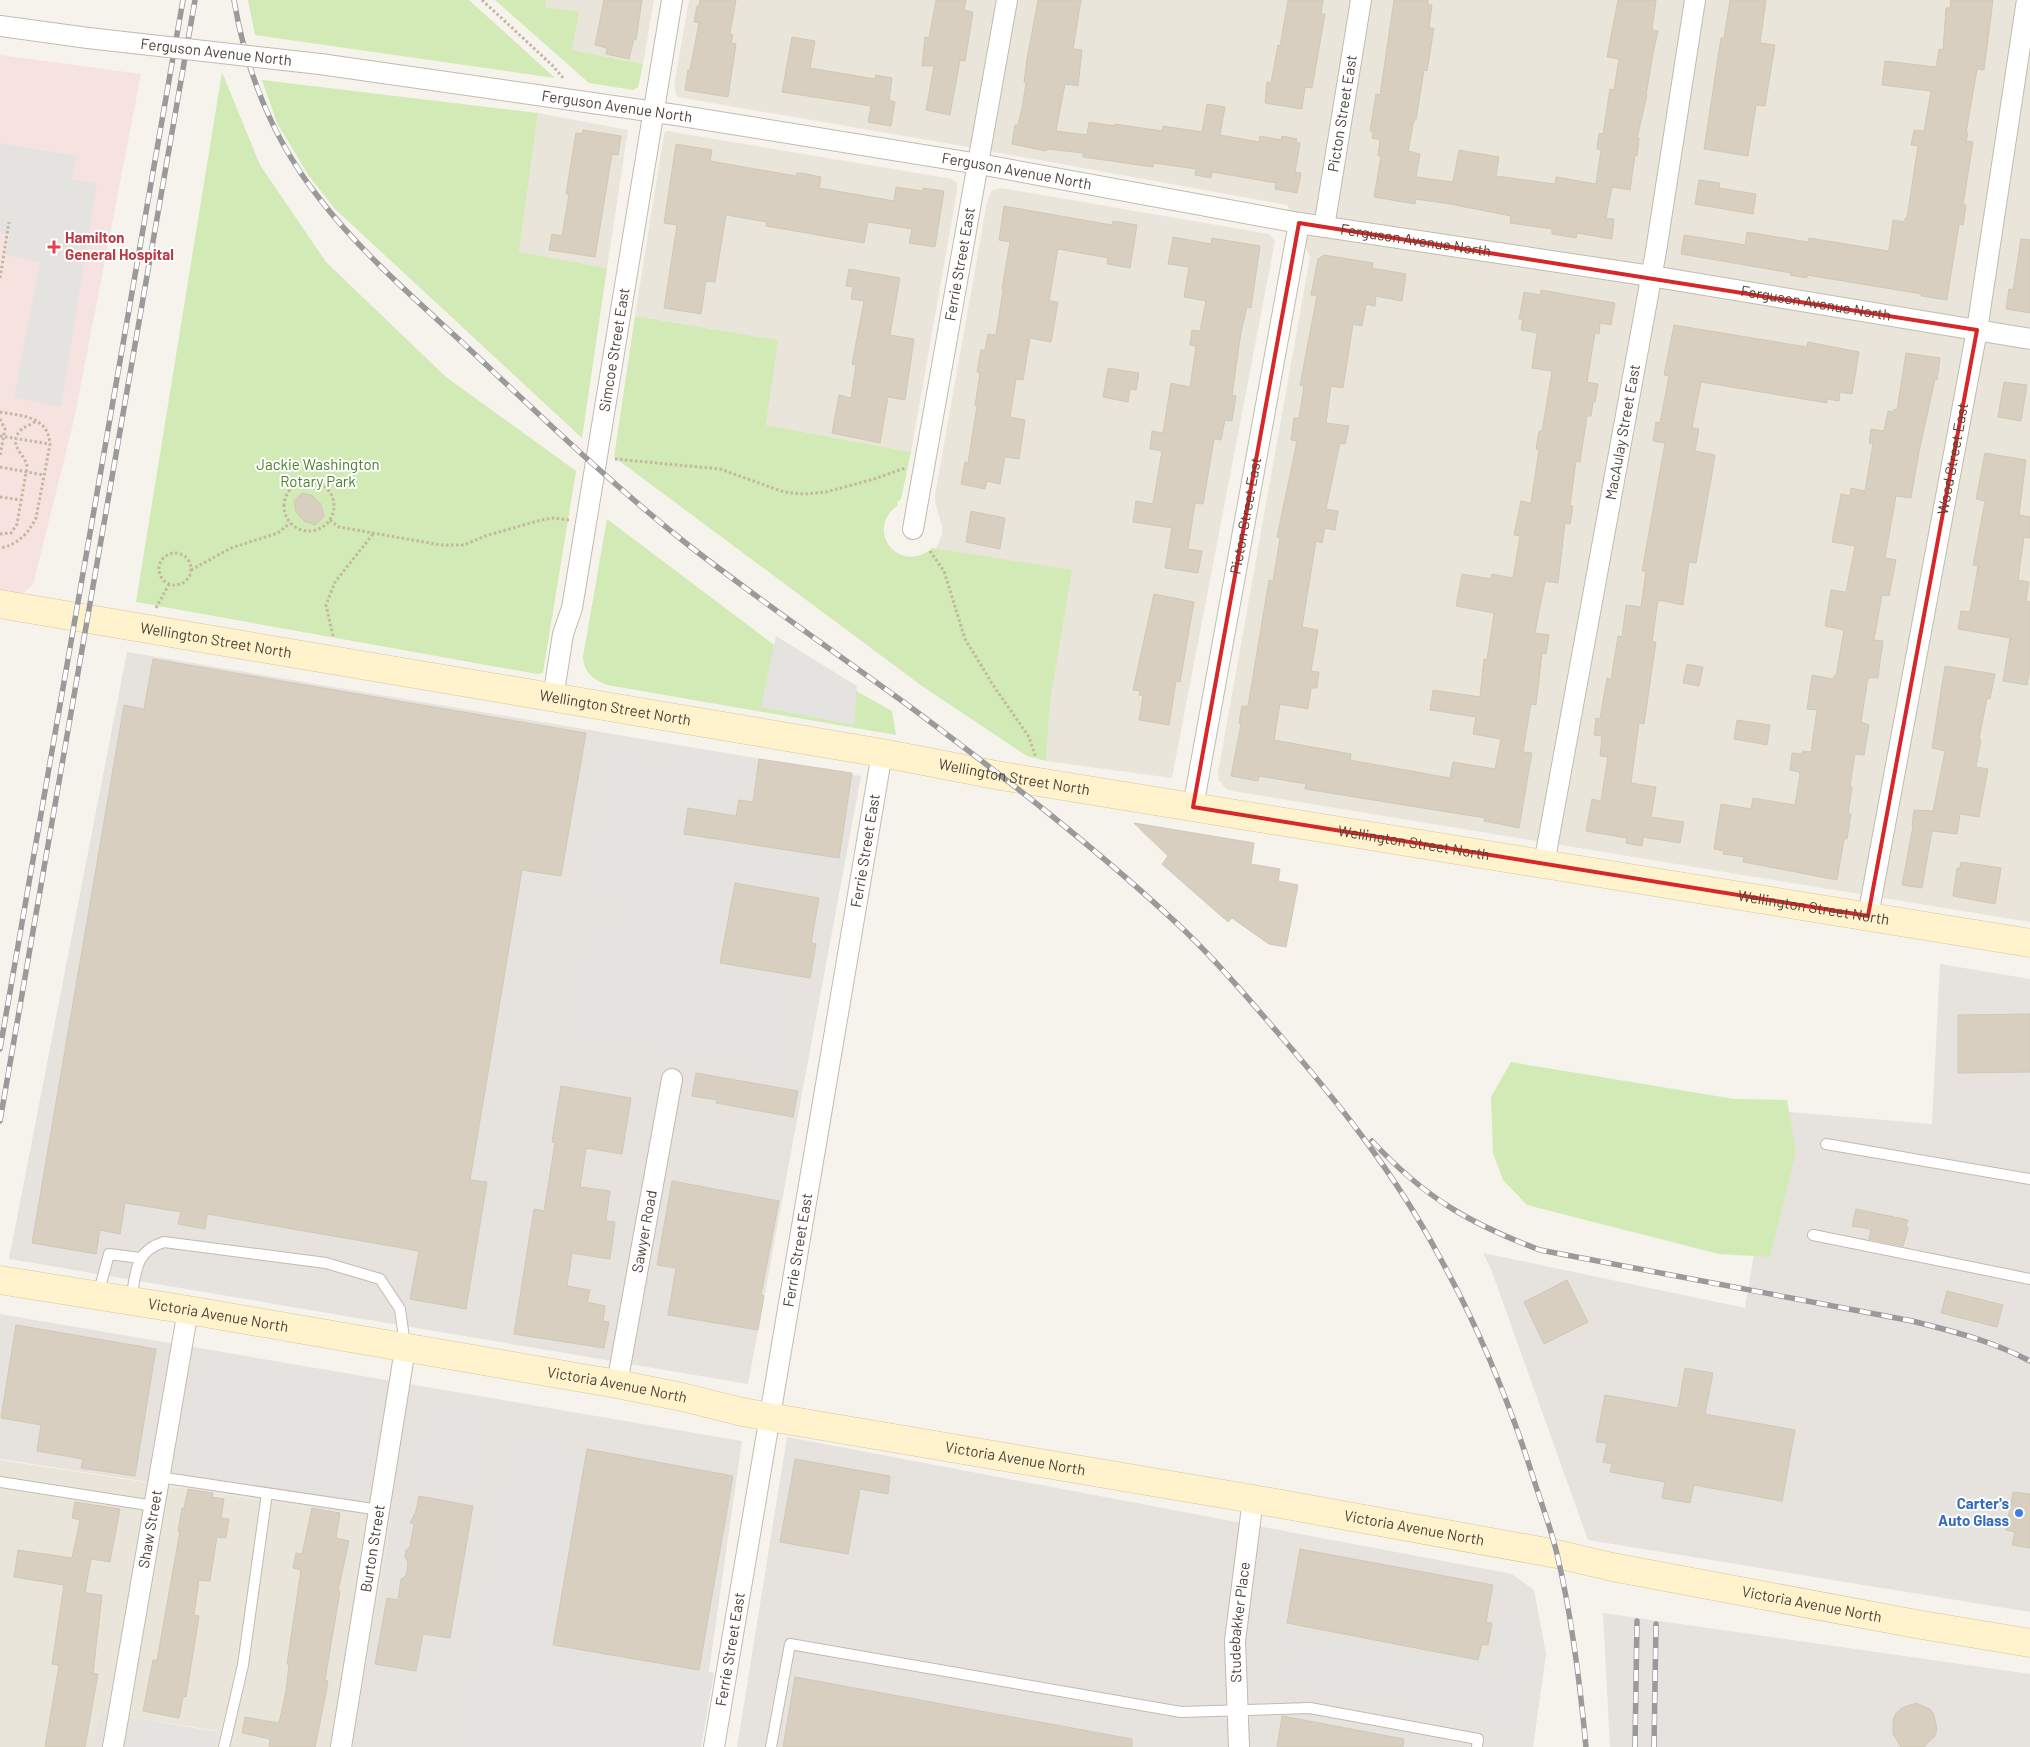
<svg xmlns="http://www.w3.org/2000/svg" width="2030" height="1747" viewBox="0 0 2030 1747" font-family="Barlow,sans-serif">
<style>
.residential{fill:#eae5da}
.industrial{fill:#e6e2dd}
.medical{fill:#f6e3e0}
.green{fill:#d2eab5}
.parking{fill:#e5e3e0}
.building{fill:#d8cfc1;stroke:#d3c7b4}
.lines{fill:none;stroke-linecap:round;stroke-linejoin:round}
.lane-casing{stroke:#c2bbae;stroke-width:12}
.street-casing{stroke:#c2bbae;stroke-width:22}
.secondary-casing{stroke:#d6c79b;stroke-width:29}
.path{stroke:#c4b79f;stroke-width:3;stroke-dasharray:2.5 2.5;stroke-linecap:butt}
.lane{stroke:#fff;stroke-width:10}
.street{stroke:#fff;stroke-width:20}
.secondary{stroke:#fff3cd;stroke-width:28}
.rail-casing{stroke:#9a9a9a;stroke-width:5.5}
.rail{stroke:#fff;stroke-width:4;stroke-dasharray:11;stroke-linecap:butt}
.street-bridge-casing{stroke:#c2bbae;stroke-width:22;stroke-linecap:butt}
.street-bridge{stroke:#fff;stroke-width:20}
.marked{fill:none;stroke:#d62828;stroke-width:4;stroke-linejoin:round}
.health-dot{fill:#e0444e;stroke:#fff;stroke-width:2}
.shop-dot{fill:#3f7fe0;stroke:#fff;stroke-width:2}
.labels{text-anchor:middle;stroke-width:4;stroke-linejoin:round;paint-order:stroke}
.street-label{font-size:15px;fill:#4b4439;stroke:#fff}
.health-label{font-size:15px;font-weight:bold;fill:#be3a42;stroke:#fff;text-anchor:start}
.park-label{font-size:15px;fill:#4a7f2a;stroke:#fff}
.shop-label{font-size:15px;font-weight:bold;fill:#366cbe;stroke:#fff;text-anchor:end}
</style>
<rect width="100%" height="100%" fill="#f6f3ec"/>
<!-- residential -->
<path class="residential" d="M546 0H654L643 64 572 50 544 7Z
M689 0H2030V922L1232 791 1226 789 1219 780 1218 773 1310 257 1287 205 945 143 677 97 674 86Z
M538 113 628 130 607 268 519 252Z
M668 131 952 179 957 183V191L911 452 766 425 777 340 635 316 663 140 665 132Z
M1002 188 1269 234 1275 241 1172 778 1046 761 1050 702 936 549 942 534V526L935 502V495L987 202 992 190Z
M0 1460 392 1520 351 1747H216L217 1731 101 1712 94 1747H0Z"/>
<!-- industrial -->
<path class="industrial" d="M127 652 861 776 748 1384 9 1259Z
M1940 964 2030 979V1612L1588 1540 1491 1269 1483 1253 1745 1308 1778 1111 1932 1124Z
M0 1314 742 1441 698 1747H351L392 1520 0 1459Z
M787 1437 1512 1574 1534 1590 1546 1654 1533 1747H737Z
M1603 1613 2030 1674V1747H1610Z
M100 1712 218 1732 216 1747H94Z"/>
<!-- medical -->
<path class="medical" d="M0 55 141 74 74 420 33 585 0 611Z"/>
<!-- green -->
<path class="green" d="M248 0H469L555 78 255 35Z
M495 0H546L545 7 579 12 572 50 643 64 638 87 633 90 589 83Z
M222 72 260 165 326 262 446 377 576 471 543 673 537 674 136 602Z
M262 80 538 113 519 252 607 268 582 438 335 209 309 176 277 123Z
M635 316 778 340 766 425 911 452 901 499 897 502 898 505C863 530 900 576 932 548L1072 570 1050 702 1046 761 1027 756 922 686 614 457Z
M607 519 773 644 892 711 896 735 607 685C593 679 584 673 583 657Z
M1511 1062 1734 1099 1787 1100 1796 1151 1770 1257 1719 1254 1527 1205 1503 1180 1493 1153 1491 1097Z"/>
<!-- parking -->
<path class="parking" d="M0 143 77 156 71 179 97 183 61 407 14 397 40 262 6 255 10 235 0 232Z
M776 636 857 686 854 725 761 707Z
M681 749 755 761 750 797 738 796 736 810 685 803 680 835 815 856 810 891 729 876 717 966 796 981 784 1075 570 1038 586 916 623 921 625 907 584 899 610 752 663 761Z
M211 1354 368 1379 366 1396 381 1399 366 1489 350 1486 348 1501 192 1474 194 1460 179 1456 193 1368 210 1370Z
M428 1398 480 1407 479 1418 491 1421 480 1494 450 1488H411Z
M510 1435 587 1449 553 1644 616 1656 614 1672 670 1682 673 1665 714 1673 701 1747H455Z
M1526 1614 1536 1657 1527 1730 1278 1686 1286 1650 1278 1647 1280 1632 1498 1671 1499 1663 1495 1623Z
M136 1718 216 1733 214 1747H131Z"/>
<!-- building -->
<path class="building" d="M604 0H642L636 40 634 39 629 59 606 54 607 48 595 45Z
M700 0H736L730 34 733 35 731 43 736 44 728 97 685 90 688 70H690L699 23 694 22 697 6H699Z
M936 0H966L964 10 973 12 965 61 960 60 950 115 926 110 934 66H922L925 37 929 38Z
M1038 0H1081L1073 49 1082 50 1078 86 1065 84 1056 131 1087 135 1089 122 1115 126V124L1162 131 1163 126 1202 132 1207 104 1225 107 1220 135 1259 142 1260 136 1281 140 1282 136 1297 139 1296 142 1300 143 1295 172 1301 173 1297 193 1275 189 1276 183 1212 172 1211 178 1195 175 1196 169 1154 163 1153 167 1083 157V153L1047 149 1046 151 1012 144 1015 125H1018L1022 108 1026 83 1024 82 1027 59Z
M1288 0H1323L1321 14H1325L1312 88 1305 87 1302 109 1265 103 1267 82 1271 83 1278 45 1280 46Z
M1394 0H1428V4L1432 5 1429 28H1434L1427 71 1424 70 1416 120H1414L1408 151 1420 154 1416 177 1453 182 1459 150 1499 157 1496 176 1555 184 1556 177 1596 184 1601 150 1597 149 1599 133 1603 134 1610 89 1614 90 1619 59 1607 57 1618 0H1656L1652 30 1658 31 1653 54 1646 95H1647L1637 138H1639L1637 156 1635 155 1630 190 1612 187 1606 218 1614 219 1612 239 1577 233 1576 238 1552 234V229L1510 223 1511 216 1450 204 1416 199 1415 204 1374 197 1381 156H1378L1380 140 1372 138 1373 131H1370L1376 94 1380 95Z
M1730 0H1766L1760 43 1775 45 1765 106 1756 105 1748 156 1704 149 1721 38H1724Z
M1951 0H1993L1984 70 1977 69 1966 133H1968L1966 141 1973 142 1963 205H1966L1963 225 1959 224 1947 300 1921 296 1922 294 1807 275V278L1790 275 1791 273 1681 254 1684 235 1745 245 1747 232 1808 242 1809 238 1889 251 1893 220 1905 222V218H1907L1918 146 1911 145 1914 130 1924 131 1931 91 1882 85 1885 61 1936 67 1939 49 1943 50 1946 8H1950Z
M792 37 815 41 810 68 875 79 876 75 892 78 889 100 895 102 891 126 868 122 871 106 782 92Z
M583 130 621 136 618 155 612 154 595 257 549 250 552 234 562 236 569 194H566L576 133 582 134Z
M676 144 712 150 710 161 796 176 797 173H801L821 177 819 188 894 201 896 187 923 191V188L944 191 935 247 909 243 912 229 868 222 864 243 766 226 767 222 726 215 715 282 706 281 701 314 664 308 677 225 664 223Z
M1699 180 1720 183 1719 188 1756 194 1753 214 1695 204Z
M1004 206 1112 225 1113 221 1137 225 1130 268 1107 264 1108 258 1058 249 1049 301 1058 302 1051 342 1030 338 1023 380 1016 379 1010 417 1025 420 1019 459 1005 457 1000 484 987 481 985 489 961 484 965 462 968 463 977 406H975L980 373 977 372 981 350H985L988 334 996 335 1003 290 1002 289 1010 242 999 240Z
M1173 237 1211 244 1212 238 1260 246 1251 308 1247 307 1241 332 1232 395 1236 396 1232 421 1225 420 1221 440 1214 439 1203 504 1195 503 1188 549 1202 551 1198 573 1165 568 1172 528 1133 522 1136 501 1153 504 1162 451 1150 449 1152 431 1163 433 1171 383 1190 387 1196 346 1190 345 1192 330 1200 331 1206 301 1184 297 1189 267 1168 264Z
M2021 239 2030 240V313L2006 309 2009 289 2013 290Z
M1324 255 1373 263 1372 268 1406 274 1402 301 1376 296 1375 306 1366 304 1362 326 1353 324 1343 388 1331 386 1326 423 1349 426 1345 444 1340 443 1326 509 1338 511 1335 530 1325 528 1322 543 1316 541 1302 627 1318 630 1311 671 1319 672 1317 688H1311L1308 709 1280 704 1274 740 1351 754 1350 760 1450 778 1453 762 1495 769 1501 739 1473 734 1476 717 1430 710 1433 690 1480 697 1484 659 1487 660 1494 613 1456 606 1462 574 1491 579 1492 574 1513 578 1520 536 1514 535 1521 501 1531 503 1539 450 1536 449 1539 431H1542L1552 371 1532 368 1537 333 1521 330 1523 320 1519 319 1524 292 1540 295 1541 290 1615 303 1611 325 1600 323 1599 334 1595 333 1587 382 1598 384 1595 402H1593L1591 416H1587L1580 462 1576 461 1570 505 1573 506 1570 524 1565 523 1558 583 1545 581 1535 633 1549 635 1546 654 1542 653 1536 705 1531 704 1523 752 1532 753 1519 828 1484 821 1485 818 1305 789 1306 784 1259 776 1258 781 1231 776 1241 724 1239 723 1242 706H1248L1269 580 1273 581 1280 538 1277 537 1297 441 1291 440 1294 418H1299L1304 386 1300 385 1317 296 1311 295 1318 259Z
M849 269 900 278 890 335 914 339 905 400 888 397 880 443 832 433 839 395 851 398 856 365 852 364 864 301 851 299 853 287 846 286Z
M1674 325 1807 347 1808 342 1859 352 1852 394 1840 392 1839 401 1827 399V403L1701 382 1692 428 1699 429 1695 451 1715 455 1711 479 1696 563 1689 562 1683 605 1658 600 1652 642H1656L1644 724 1639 723 1631 783 1656 787 1651 817 1684 822 1680 843 1643 837 1642 846 1626 843 1627 838 1586 831 1592 799 1601 801 1608 757 1600 756 1602 736 1594 735 1596 718 1600 719 1607 678 1611 679 1618 636 1622 637 1626 605 1641 607 1646 571H1642L1665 443 1653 441 1656 422 1660 423 1669 376 1664 375Z
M1906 353 1940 358 1937 380 1935 379 1919 452 1911 498 1896 496 1885 558 1896 560 1889 596 1882 595 1874 640 1883 641 1880 662 1878 678H1868L1861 722 1869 725 1866 742 1864 755 1855 754 1850 787H1852L1848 814H1851L1847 839H1844L1837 880 1743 862 1744 857 1723 854 1724 851 1714 849 1721 804 1751 809 1753 798 1795 805 1800 775 1799 772 1790 770 1792 753 1802 754V751L1811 752 1817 710 1807 709 1812 675 1833 679 1834 676H1836L1844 630 1825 626 1831 590 1846 592 1855 546 1832 542 1841 494 1850 496 1851 488 1865 491 1873 444 1869 443 1871 429 1884 431 1888 411 1893 412 1894 409 1897 410Z
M1108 368 1139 373 1136 390 1130 389 1128 402 1103 397Z
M2004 382 2027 385 2021 421 1998 417Z
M1985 453 2026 460 2019 515 2030 517V538L2024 537 2018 580 2029 582 2026 601 2030 602V669L2027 685 2003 681 2010 638 1958 629 1961 611 1970 612 1978 566 1973 565 1985 501 1976 499Z
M302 493 313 496 321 504 324 517 315 525 304 521 296 512 294 501Z
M971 511 1005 518 1000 549 966 542Z
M1154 594 1194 602 1180 682 1176 681 1169 725 1139 720 1143 696 1139 695 1140 691 1133 690Z
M153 659 586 733 561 876 522 870 470 1180 487 1182 466 1309 410 1299 419 1251 207 1214 205 1229 178 1224 181 1212 125 1203 120 1234 100 1230 96 1254 32 1243 124 705 144 709Z
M1687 664 1703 667 1699 686 1683 683Z
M1945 666 1995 674 1990 699 1987 698 1979 739 1981 740 1976 767 1988 769 1979 817 1960 814 1957 834 1932 831 1922 888 1902 885 1913 826 1912 825 1914 810 1933 811 1945 751 1932 748Z
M1737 720 1770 725 1767 745 1734 739Z
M759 759 852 773 839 858 684 834 688 808 736 816 739 800 753 802Z
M1134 823 1254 843 1251 864 1280 869 1278 881 1298 885 1286 947 1269 944 1232 918 1228 922 1162 864 1168 856Z
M1961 862 2001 868 1995 904 1953 896 1957 868H1960Z
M735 883 819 898 811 943 816 944 810 978 720 963Z
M2030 1014V1072L1958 1073V1015Z
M696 1073 798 1091 793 1117 716 1103 717 1100 692 1096Z
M561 1086 631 1098 622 1154 586 1148 580 1187 610 1191 606 1221 615 1222 610 1259 572 1253 567 1286 590 1290 587 1302 605 1306 603 1321 609 1322 604 1348 514 1334 534 1209 544 1211 555 1143 552 1142Z
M672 1181 779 1201 761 1295 764 1296 758 1330 668 1315 676 1268 657 1265Z
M1856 1209 1908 1220 1906 1227 1908 1228 1903 1246 1869 1239 1871 1229 1852 1226Z
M1567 1280 1588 1322 1544 1344 1524 1302Z
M1947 1291 2003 1305 1997 1327 1941 1313Z
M16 1325 156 1349 135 1476 81 1468 83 1459 37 1451 41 1425 1 1418Z
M1685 1368 1713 1373 1705 1414 1795 1430 1782 1501 1694 1485 1690 1503 1662 1498 1665 1482 1610 1472 1612 1464 1603 1462 1607 1443 1596 1442 1605 1395 1678 1408Z
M587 1449 733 1476 699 1670 553 1645Z
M795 1459 890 1476 888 1494 860 1489 848 1554 780 1542Z
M188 1489 213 1493 212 1497 224 1499 221 1518 229 1519 226 1538 217 1537 210 1581 199 1580 194 1615 199 1616 186 1697 183 1696 179 1718 143 1711 153 1660H157L180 1531H178L182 1508H184Z
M2013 1492 2030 1494V1548L2012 1545 2015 1532 2006 1530Z
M419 1496 473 1506 450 1638 423 1634 416 1671 375 1664 387 1598 398 1600 401 1579 406 1576 408 1562 405 1557 406 1550 410 1547 414 1524 410 1523 416 1511Z
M75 1502 120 1509 110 1562 91 1559 85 1593 102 1595 93 1673 98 1674 85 1747H45L59 1665 52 1664 64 1585 14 1577 18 1550 72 1558 80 1520 72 1518Z
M312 1508 340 1513 336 1538 349 1541 338 1591H340L325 1680 328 1681 325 1698 315 1747H269L270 1739 242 1733 245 1717 279 1723 286 1691 289 1664H287L301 1570 293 1568 296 1553 302 1554Z
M1300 1549 1493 1585 1486 1622 1492 1623 1488 1645 1482 1644 1478 1660 1287 1623Z
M795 1677 1132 1739V1747H783Z
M1916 1703 1930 1709 1934 1715 1937 1729 1935 1736 1924 1747H1901L1893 1734V1720L1896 1713 1902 1708Z
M1282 1716 1404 1739 1403 1747H1277Z"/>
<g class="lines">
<!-- lane casing -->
<g class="lane-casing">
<path id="lane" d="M1826 1144 2030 1179
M1813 1235 2030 1279
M98 1295 109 1254 140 1258
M131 1300C136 1274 134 1251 164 1242L326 1263 380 1279 400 1309 405 1345
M159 1477 380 1510
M0 1482 154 1506
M224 1747 243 1665 267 1493
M771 1747 790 1644 1181 1712 1310 1708 1478 1739 1477 1747"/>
</g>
<!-- street casing -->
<g class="street-casing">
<g id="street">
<path d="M0 26 88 38"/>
<path id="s1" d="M320 64 676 115 979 164 1299 223 1651 276 2030 339"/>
<path id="s2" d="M1324 227 1361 0"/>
<path id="s3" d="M913 529 1007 0"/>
<path id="s4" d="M553 698 563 634 572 608 672 0"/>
<path id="s5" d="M1193 807 1299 223"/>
<path id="s6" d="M1544 864 1656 251 1695 0"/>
<path id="s7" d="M1868 916 1977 330 2027 0"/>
<path id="s8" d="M617 1384 672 1079"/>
<path id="s9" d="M113 1747 188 1310"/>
<path id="s10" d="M341 1747 405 1349"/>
<path id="s11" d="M714 1747 882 753"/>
<path id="s12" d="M1239 1747 1235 1641 1253 1499"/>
</g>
</g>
<!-- secondary casing -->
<g class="secondary-casing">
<g id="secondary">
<path id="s13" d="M0 604 882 753 1001 776 2030 943"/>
<path id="s14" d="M0 1280 188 1310 617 1384 682 1397 738 1411 769 1417 1253 1499 1557 1554 1612 1567 1916 1624 2030 1643"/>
</g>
</g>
<!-- path -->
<path class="path" d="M482 0 552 65 564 79
M0 278 9 222
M0 412C22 416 48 416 50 444L36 518C28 534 17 545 0 548
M0 419 5 429 0 456
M0 436 50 444
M615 459 720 469 784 492 804 494 826 492 874 479 905 468
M0 467 44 475
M284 506a25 25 0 1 1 50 0a25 25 0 1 1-50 0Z
M0 497 21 500
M330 520 339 527 441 545H464L485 536 541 520 553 518 569 520
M0 534 11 533 17 524 27 467C26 454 7 446 20 431 24 426 32 425 37 420
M930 551 944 571 965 639 993 685 1029 737 1036 758
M159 569a16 16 0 1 1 32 0a16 16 0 1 1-32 0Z
M191 570 231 548 278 533 290 523
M156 608 169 584
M333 636 326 605 335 582 373 534"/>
<!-- lane -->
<use href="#lane" class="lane"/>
<!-- street -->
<use href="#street" class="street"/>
<!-- secondary -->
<use href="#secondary" class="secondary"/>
<!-- rail casing -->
<g class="rail-casing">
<path id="rail" d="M234 0C246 72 274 141 319 198 365 258 427 309 481 360 548 423 615 487 687 544 759 600 835 652 909 706 1004 777 1099 850 1185 931 1218 963 1248 998 1278 1033 1338 1102 1396 1175 1439 1256 1478 1326 1509 1401 1533 1477 1541 1503 1551 1528 1557 1554 1572 1617 1580 1683 1586 1747
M0 1049 183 0
M0 1121 195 0
M1372 1141C1424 1197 1468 1223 1540 1250L1912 1321C1956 1332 1989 1340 2030 1361
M1635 1747 1637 1621
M1654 1747 1656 1624"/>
</g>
<!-- rail -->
<use href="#rail" class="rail"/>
<!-- street-bridge casing -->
<g class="street-bridge-casing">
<g id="street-bridge">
<path id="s15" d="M88 38 320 64"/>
</g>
</g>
<!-- street-bridge -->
<use href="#street-bridge" class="street-bridge"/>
</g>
<!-- marked area -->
<path class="marked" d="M1299 223 1977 330 1868 916 1193 807Z"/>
<!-- markers -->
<path class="health-dot" d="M51.5 239.5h5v5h5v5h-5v5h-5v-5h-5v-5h5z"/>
<circle class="shop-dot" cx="2019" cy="1513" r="5"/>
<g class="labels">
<!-- street labels -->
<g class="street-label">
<text dy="5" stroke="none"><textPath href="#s15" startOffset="129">Ferguson Avenue North</textPath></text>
<text dy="5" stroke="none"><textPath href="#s1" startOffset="300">Ferguson Avenue North</textPath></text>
<text dy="5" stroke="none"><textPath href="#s2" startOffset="115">Picton Street East</textPath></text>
<text dy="5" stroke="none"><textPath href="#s1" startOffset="705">Ferguson Avenue North</textPath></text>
<text dy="5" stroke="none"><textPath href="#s1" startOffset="1110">Ferguson Avenue North</textPath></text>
<text dy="5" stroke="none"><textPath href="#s3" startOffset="269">Ferrie Street East</textPath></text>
<text dy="5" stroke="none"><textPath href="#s1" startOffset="1515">Ferguson Avenue North</textPath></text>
<text dy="5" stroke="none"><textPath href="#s4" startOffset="354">Simcoe Street East</textPath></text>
<text dy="5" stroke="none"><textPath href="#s6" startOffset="439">MacAulay Street East</textPath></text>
<text dy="5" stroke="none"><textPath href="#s7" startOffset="465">Wood Street East</textPath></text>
<text dy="5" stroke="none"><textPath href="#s5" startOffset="296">Picton Street East</textPath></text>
<text dy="5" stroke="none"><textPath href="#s13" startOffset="219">Wellington Street North</textPath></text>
<text dy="5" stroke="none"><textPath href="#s13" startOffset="624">Wellington Street North</textPath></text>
<text dy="5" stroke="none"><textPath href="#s13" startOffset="1029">Wellington Street North</textPath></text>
<text dy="5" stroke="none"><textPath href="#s13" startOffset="1434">Wellington Street North</textPath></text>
<text dy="5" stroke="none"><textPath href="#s11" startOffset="909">Ferrie Street East</textPath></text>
<text dy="5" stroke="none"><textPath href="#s13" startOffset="1839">Wellington Street North</textPath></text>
<text dy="5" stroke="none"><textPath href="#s8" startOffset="155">Sawyer Road</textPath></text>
<text dy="5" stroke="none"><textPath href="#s11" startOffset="504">Ferrie Street East</textPath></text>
<text dy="5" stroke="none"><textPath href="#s14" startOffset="221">Victoria Avenue North</textPath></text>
<text dy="5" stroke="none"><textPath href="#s14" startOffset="626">Victoria Avenue North</textPath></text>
<text dy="5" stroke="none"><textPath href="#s14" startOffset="1031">Victoria Avenue North</textPath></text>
<text dy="5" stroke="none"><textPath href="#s14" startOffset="1436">Victoria Avenue North</textPath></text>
<text dy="5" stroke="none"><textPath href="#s9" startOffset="221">Shaw Street</textPath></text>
<text dy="5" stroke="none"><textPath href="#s10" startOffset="201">Burton Street</textPath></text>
<text dy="5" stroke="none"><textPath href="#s14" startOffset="1841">Victoria Avenue North</textPath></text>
<text dy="5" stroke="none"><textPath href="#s12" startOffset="125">Studebakker Place</textPath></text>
<text dy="5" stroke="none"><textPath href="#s11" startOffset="99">Ferrie Street East</textPath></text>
</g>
<!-- health labels -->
<g class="health-label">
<text x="65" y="243">Hamilton<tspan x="65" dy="17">General Hospital</tspan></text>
</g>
<!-- park labels -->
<g class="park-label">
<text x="318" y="470">Jackie Washington<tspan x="318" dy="17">Rotary Park</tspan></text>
</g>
<!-- shop labels -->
<g class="shop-label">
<text x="2009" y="1509">Carter's<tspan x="2009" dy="17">Auto Glass</tspan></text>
</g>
</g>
</svg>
